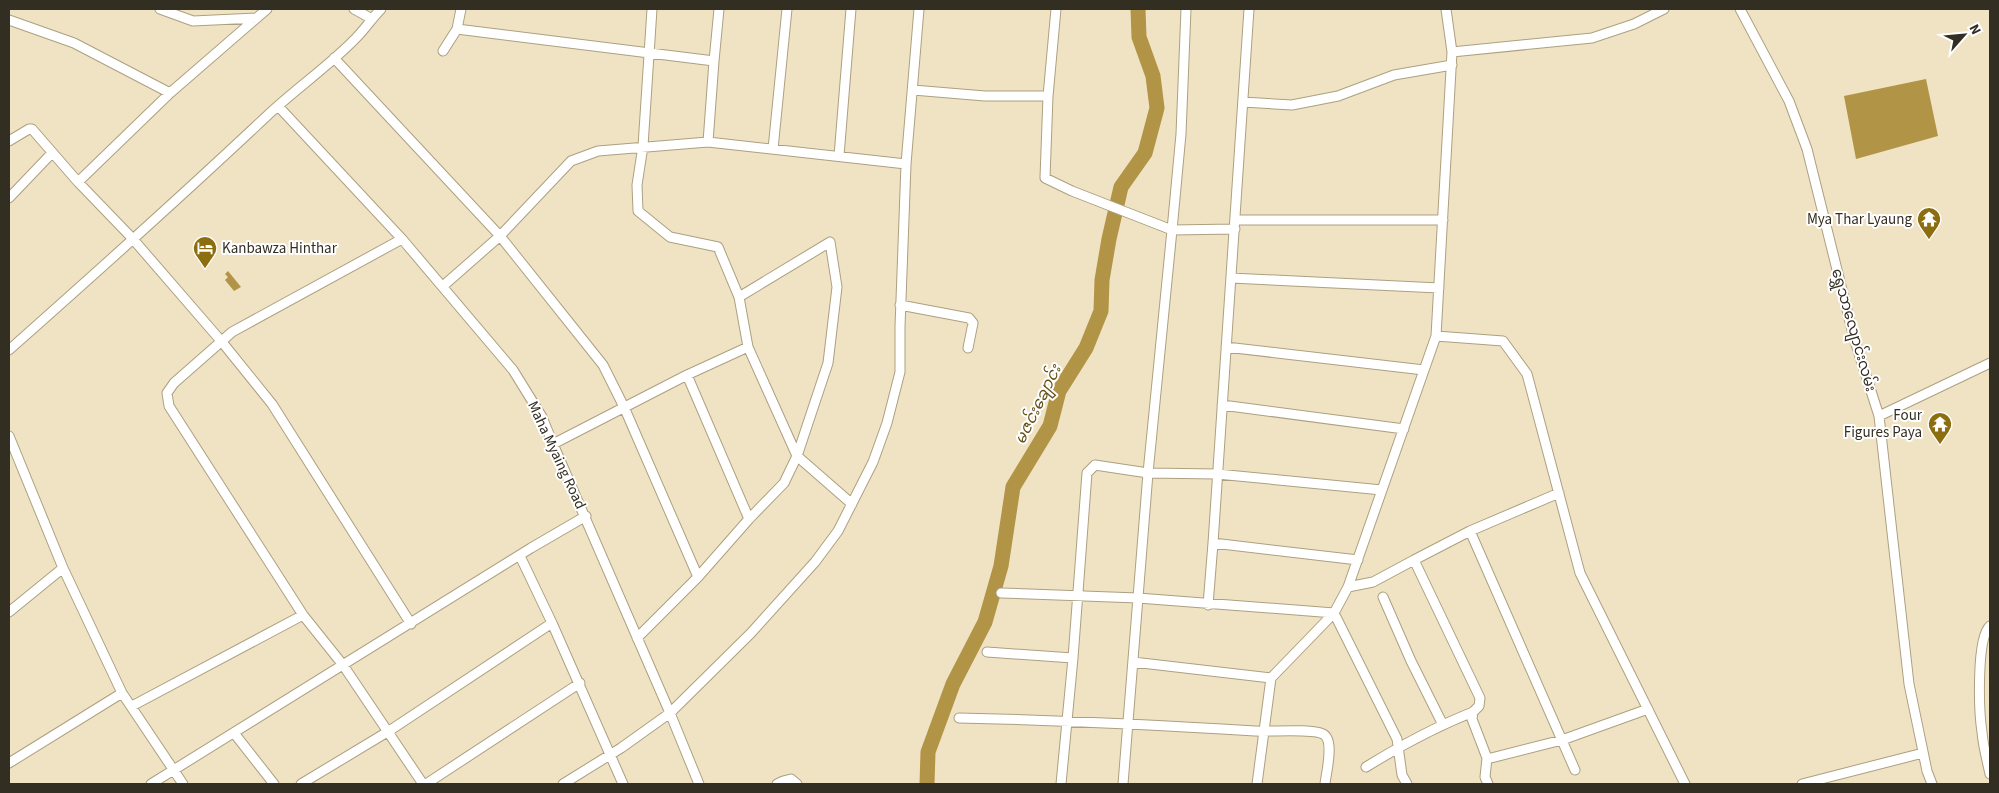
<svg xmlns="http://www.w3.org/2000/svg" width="1999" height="793" viewBox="0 0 1999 793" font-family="'Source Sans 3','Noto Sans Myanmar',sans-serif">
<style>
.water{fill:#b19446}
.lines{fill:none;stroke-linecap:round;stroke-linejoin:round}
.river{stroke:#b19446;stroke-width:15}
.minor-casing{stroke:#aca081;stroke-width:11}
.minor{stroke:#fff;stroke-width:9}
.labels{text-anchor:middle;stroke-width:4;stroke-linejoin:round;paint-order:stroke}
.poi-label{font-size:15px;fill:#332e22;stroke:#fff;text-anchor:end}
.street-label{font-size:15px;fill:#332e22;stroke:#fff}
.water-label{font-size:16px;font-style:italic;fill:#655015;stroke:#fff}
</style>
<rect width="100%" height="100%" fill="#f0e3c3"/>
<!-- water -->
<path class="water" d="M1926 79 1938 136 1856 159 1844 96Z
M228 271 241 287 234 291 225 280 228 277 225 274Z"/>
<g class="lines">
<!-- river -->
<path class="river" d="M927 784 928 752 953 684 985 622 1001 566 1013 487 1050 426 1059 391 1086 348 1101 311 1102 280 1109 239 1121 187 1145 153 1157 108 1153 76 1139 37 1138 9"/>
<!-- minor casing -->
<g class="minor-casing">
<path id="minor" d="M160 9 193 21 256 18
M354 9 372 19
M461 9 457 29 714 61 708 142 906 164
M652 9 643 146 637 185 638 211 670 237 718 247 739 297 748 347 797 456 852 504
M1056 9 1048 96 1045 178 1072 191 1172 230 1148 473 1123 784
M1186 9 1181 134 1172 230 1235 229
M1249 9 1213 543 1358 560
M1740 9 1789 101 1807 149 1854 338 1879 416 1909 684 1927 771 1932 784
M9 20 74 43 170 93
M443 51 457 29
M1452 52 1592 38 1634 24 1664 9
M334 58 500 236 603 365 624 407 698 577
M714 61 719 9
M913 90 985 96H1048
M1243 102 1292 105 1338 96 1394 75 1452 65
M278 106 402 239 513 370 542 417 553 444 670 713 699 784
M9 141 29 129H32L78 182 132 238 222 342 272 404 411 624
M773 149 787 9
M839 156 851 9
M78 182 170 93 267 9
M9 198 52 153
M1236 220H1443
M402 239 232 332 174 383 167 393 169 406 303 615 343 665 423 784
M1231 278 1439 288
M443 286 500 236 571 161 598 151 708 142
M900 305 969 318 973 323 968 348
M1436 336 1452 52 1446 9
M1226 347 1424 370
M9 350C97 272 184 194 270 113 298 87 330 65 356 38 365 29 372 18 381 9
M687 375 749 519
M1222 405 1404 429
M1879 416 1990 363
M9 436 63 568 122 693 183 784
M553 444 687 375 748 347
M1470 531 1575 770
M520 556 552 623 623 784
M1348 587 1373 582 1414 560
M1001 593 1138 598 1334 613 1397 739 1402 775 1407 784
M1383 597 1411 661 1443 725
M1208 605 1213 543
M9 612 63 568
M1990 626C1976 638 1979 713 1982 732 1983 746 1987 760 1990 774
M637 638 698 577 749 519 784 483 797 456 828 363 837 287 830 242 739 297
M987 652 1073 658
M1133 662 1271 678
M132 706 303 615
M959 718C1058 720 1156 725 1255 731 1270 732 1311 728 1323 734 1335 740 1326 773 1325 784
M234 733 274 784
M1487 758H1491L1562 740 1648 709
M9 763 122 693
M1366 767C1400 746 1435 727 1473 712
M151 784 531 548 586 516
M301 784 389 731 552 623
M426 784 580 683
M563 784 621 748 670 713 751 633 815 562 838 531 873 462 887 423 900 372V327L906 164 919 9
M777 784 783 781 791 779 797 784
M1061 784 1073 658 1087 473 1095 465 1148 473 1217 474 1382 490
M1257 784 1271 678 1334 613 1348 587 1436 336 1503 341 1527 374 1580 573 1685 784
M1488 784 1485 777 1487 758 1472 719 1473 712 1479 706 1480 698 1414 560 1470 531 1559 493
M1802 784 1923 753"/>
</g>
<!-- minor -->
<use href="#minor" class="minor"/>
</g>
<!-- icons -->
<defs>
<g id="temple-pin" transform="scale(1.25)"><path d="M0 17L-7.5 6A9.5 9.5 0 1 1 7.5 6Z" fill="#8c6e10" stroke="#fff"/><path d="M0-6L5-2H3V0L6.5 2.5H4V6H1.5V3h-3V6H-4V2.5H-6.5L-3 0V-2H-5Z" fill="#fff"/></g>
<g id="hotel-pin" transform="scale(1.25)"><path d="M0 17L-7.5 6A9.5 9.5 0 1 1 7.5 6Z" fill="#8c6e10" stroke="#fff"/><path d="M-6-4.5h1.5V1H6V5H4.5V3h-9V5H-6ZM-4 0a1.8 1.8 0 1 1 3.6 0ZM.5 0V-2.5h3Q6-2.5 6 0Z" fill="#fff"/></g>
</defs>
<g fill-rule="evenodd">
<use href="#temple-pin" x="1929" y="219"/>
<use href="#hotel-pin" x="205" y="248"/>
<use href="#temple-pin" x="1940" y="424"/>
</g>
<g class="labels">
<!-- poi labels -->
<g class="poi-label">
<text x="1912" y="224">Mya Thar Lyaung</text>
<text x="222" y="253" text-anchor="start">Kanbawza Hinthar</text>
<text x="1922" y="420">Four<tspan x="1922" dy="17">Figures Paya</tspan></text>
</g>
<!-- street labels -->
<g class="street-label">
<text transform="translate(1854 330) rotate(74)" y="5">ရွှေသာလျောင်းလမ်း</text>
<text transform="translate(557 455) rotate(65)" y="5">Maha Myaing Road</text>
</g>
<!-- water labels -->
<g class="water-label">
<text transform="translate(1037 404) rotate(-64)" y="6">မဇင်းချောင်း</text>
</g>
</g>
<!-- border -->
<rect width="1999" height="793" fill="none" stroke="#332e22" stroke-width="20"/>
<!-- north arrow -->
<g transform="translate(1964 35) rotate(63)" stroke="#ffffff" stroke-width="4" paint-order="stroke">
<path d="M0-4L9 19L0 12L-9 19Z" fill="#332e22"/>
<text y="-8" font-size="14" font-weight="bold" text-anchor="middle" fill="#332e22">N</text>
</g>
</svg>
